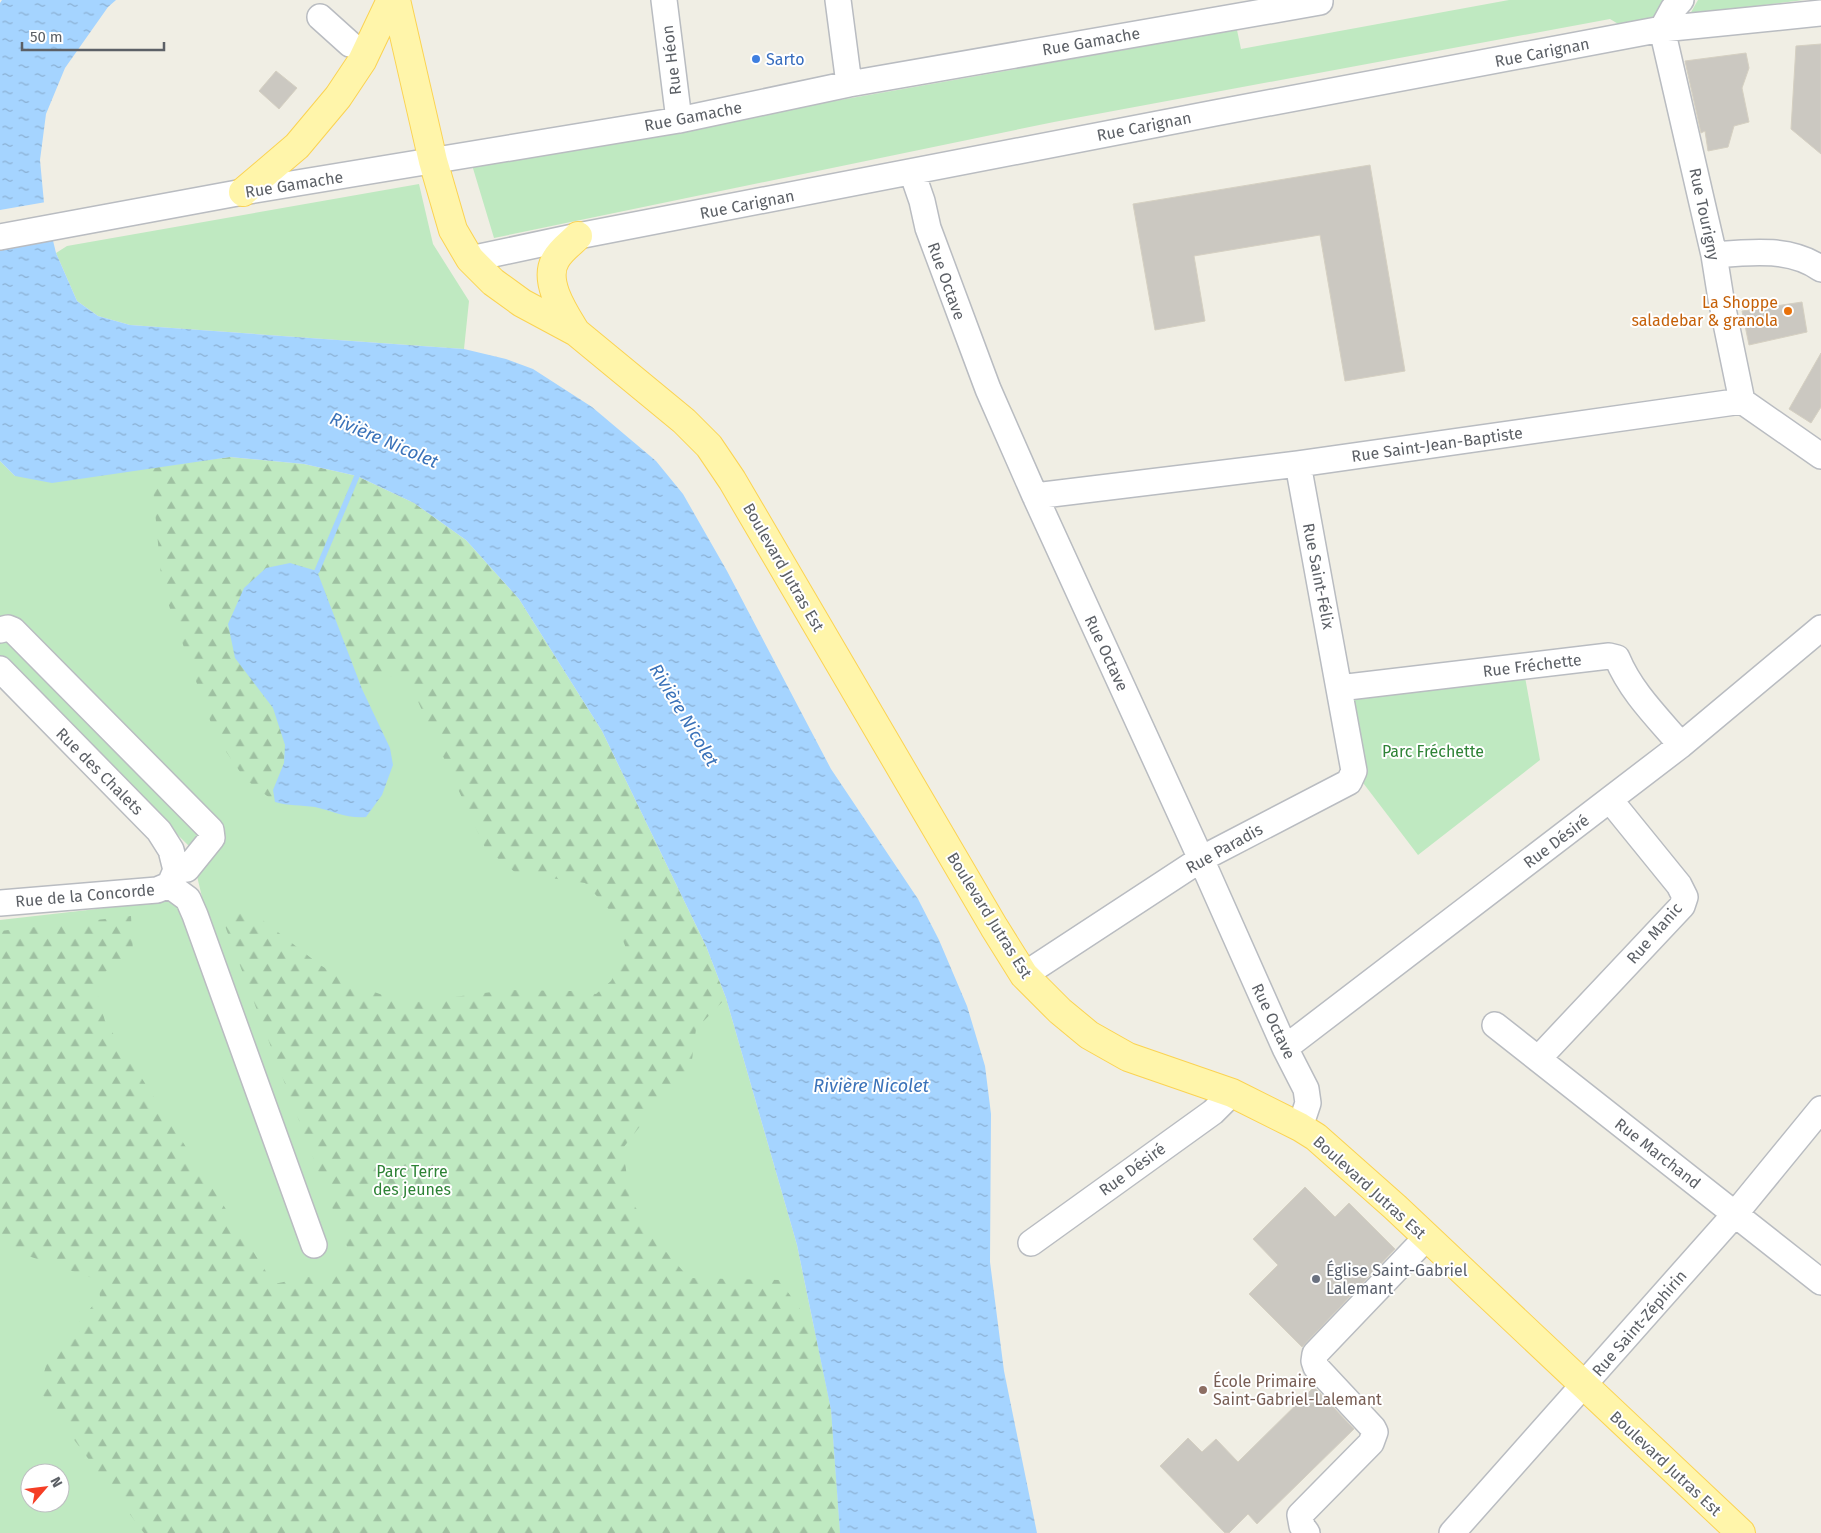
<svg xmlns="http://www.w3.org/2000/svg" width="1821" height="1533" viewBox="0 0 1821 1533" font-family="'Fira Sans',sans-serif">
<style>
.green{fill:#bfe9c1;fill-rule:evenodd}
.forest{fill:url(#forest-firs)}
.water{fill:url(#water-ripples)}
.pier{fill:#f0eee4}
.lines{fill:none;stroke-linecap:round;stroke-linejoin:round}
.stream{stroke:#a5d4ff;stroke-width:5.5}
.building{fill:#cbc8c1;stroke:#d5d0c2}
.minor-casing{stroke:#b9bcc1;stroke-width:28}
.major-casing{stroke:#fbd352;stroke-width:30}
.minor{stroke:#fff;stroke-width:25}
.major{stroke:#fff5aa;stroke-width:28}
.shop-dot{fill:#3f7fe0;stroke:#fff;stroke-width:2}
.food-dot{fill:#e8710a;stroke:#fff;stroke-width:2}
.worship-dot{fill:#6b7280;stroke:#fff;stroke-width:2}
.education-dot{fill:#8d6e63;stroke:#fff;stroke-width:2}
.labels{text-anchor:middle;stroke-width:4;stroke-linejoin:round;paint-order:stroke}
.street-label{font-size:16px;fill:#5c6066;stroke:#fff}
.shop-label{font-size:16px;fill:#366cbe;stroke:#fff;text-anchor:start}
.food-label{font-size:16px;fill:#c56008;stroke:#fff;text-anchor:end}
.park-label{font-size:16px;fill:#2e8336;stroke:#fff}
.worship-label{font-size:16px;fill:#5b616d;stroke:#fff;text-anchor:start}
.education-label{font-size:16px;fill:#785e54;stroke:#fff;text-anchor:start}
.water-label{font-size:18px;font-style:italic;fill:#3a72b9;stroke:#fff}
</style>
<defs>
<pattern id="forest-firs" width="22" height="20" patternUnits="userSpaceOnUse" patternTransform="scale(1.25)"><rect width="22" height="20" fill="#bfe9c1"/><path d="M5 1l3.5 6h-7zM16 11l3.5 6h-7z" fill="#9ec0a1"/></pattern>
<pattern id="water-ripples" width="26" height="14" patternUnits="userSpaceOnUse" patternTransform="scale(1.25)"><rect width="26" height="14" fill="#a5d4ff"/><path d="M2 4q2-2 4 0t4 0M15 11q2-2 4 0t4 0" fill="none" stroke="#8aafd2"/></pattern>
</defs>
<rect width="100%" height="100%" fill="#f0eee4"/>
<!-- green -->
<path class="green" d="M1509 0H1668L1656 16 1620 25 1610 19 1054 122 494 238 472 165 1237 30 1241 49Z
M1698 0H1804L1690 14Z
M419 184 433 244 469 301 464 349 130 325 98 316 77 301 56 253 67 246Z
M230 457 726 998 797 1245 831 1410 840 1533H0V920L202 897 190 847 0 660V461L15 476 151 468ZM30 1473H60V1503H30Z
M1523 666 1540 760 1418 855 1354 771 1339 688Z"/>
<!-- forest -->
<path class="forest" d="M230 457 304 464 357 476 414 503 466 540 519 599 602 731 706 946 726 998 696 1029 690 1075 645 1120 623 1148 630 1199 661 1246 689 1278 779 1280 814 1328 831 1410 840 1533H144L60 1421 39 1389 48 1359 100 1297 98 1280 11 1250 0 1251V931L131 916 133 952 110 968 94 982 105 1021 274 1284 336 1271 349 1252 225 926 233 915 242 909 252 912 320 965 356 986 392 998 416 1002 507 990 571 991 596 994 611 981 627 951 613 914 585 883 516 873 485 848 410 684 394 675 362 689 316 571 252 680 274 708 285 745 284 763 273 790 275 802 245 779 216 737 162 586 151 468Z"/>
<!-- water -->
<path class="water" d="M2 0H116L108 7 65 68 46 114 40 160 44 203 56 253 77 301 98 316 130 325 464 349 506 359 533 369 592 407 656 461 683 494 727 571 831 769 918 899 939 940 967 1006 985 1066 991 1114 990 1262 1004 1371 1037 1533H840L831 1410 797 1245 726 998 706 946 602 731 519 599 466 540 414 503 357 476 304 464 230 457 52 483 15 476 0 461V3Z
M290 563 317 571 362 689 390 748 393 765 382 795 366 817C348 819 332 811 315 807 301 805 288 806 275 802L273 790 284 763 285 745 273 708 235 658 228 624 244 588 266 568Z"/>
<!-- pier -->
<path class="pier" d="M46 202 55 237 0 247V210Z"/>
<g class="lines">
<!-- stream -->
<path class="stream" d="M317 571 357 476"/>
</g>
<!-- building -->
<path class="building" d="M1821 44V154L1791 129 1796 46Z
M1746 53 1749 68 1742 88 1749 122 1734 126 1728 147 1708 151 1705 131 1701 133 1685 61Z
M276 71 297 88 279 109 259 91Z
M1370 165 1405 371 1345 381 1320 235 1194 256 1205 321 1155 330 1133 204Z
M1802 302 1807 332 1749 345 1742 311Z
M1821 353V407L1811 423 1789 409Z
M1305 1187 1335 1217 1349 1203 1395 1249 1302 1347 1249 1294 1278 1265 1253 1239Z
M1314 1387 1354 1429 1257 1524 1248 1514 1229 1533H1225L1160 1466 1188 1438 1202 1452 1216 1439 1238 1462Z"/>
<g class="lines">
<!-- minor casing -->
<g class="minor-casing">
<path id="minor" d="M664 0 679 120
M838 0 849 84
M320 17 350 44
M1662 29 1714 255 1721 299 1742 401
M1662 29 1673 9 1681 0
M912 172 922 201 928 228 988 389 1035 496 1201 859 1285 1048 1306 1089 1308 1103 1300 1127
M0 237 243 192 679 120 849 84 1320 2V0
M1714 255C1749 252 1791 247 1821 269
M470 259 578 236 1215 113 1662 29 1821 13
M1035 496 1298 464 1742 401 1821 456
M0 630 8 628 13 630 211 830 212 838 187 869 176 870
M0 669 159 831 171 850 176 870 170 884
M1339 688 1609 656 1617 658C1631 692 1658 718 1681 745
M169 885 188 899 195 915 314 1245
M0 903 157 890 169 885
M1024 975 1201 859 1349 782 1354 771 1298 464
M1495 1025 1821 1282
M1285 1048 1681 745 1821 628
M1538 1059 1682 906 1685 897 1679 885 1610 800
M1031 1243 1213 1112 1232 1093
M1307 1533 1302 1526 1300 1515 1371 1443 1375 1432 1373 1428 1316 1367 1314 1361 1315 1354 1427 1237
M1452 1533 1735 1214 1821 1109"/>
</g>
<!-- major casing -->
<g class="major-casing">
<path id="major" d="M396 0 433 161 453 230 470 259 493 282 522 303 576 332 684 421 709 446 732 480 994 927 1024 975 1060 1011 1089 1035 1128 1057 1232 1093 1300 1127 1316 1137 1395 1207 1741 1533
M243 192 297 146 338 97 362 61 391 0
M576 332C565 314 542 281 556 259 561 250 571 243 578 236"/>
</g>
<!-- minor -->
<use href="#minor" class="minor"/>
<!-- major -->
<use href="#major" class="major"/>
</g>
<!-- markers -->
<circle class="shop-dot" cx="756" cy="59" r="5"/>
<circle class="food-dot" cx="1788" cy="311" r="5"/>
<circle class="worship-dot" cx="1316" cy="1279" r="5"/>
<circle class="education-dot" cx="1203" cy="1390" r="5"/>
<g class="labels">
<!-- street labels -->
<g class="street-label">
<text transform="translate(1091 41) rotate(-10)" y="6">Rue Gamache</text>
<text transform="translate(1542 52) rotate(-11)" y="6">Rue Carignan</text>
<text transform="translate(671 60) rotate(-97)" y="6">Rue Héon</text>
<text transform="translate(693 116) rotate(-11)" y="6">Rue Gamache</text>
<text transform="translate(1144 126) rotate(-11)" y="6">Rue Carignan</text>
<text transform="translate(294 184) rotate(-9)" y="6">Rue Gamache</text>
<text transform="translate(747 204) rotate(-11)" y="6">Rue Carignan</text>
<text transform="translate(1705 214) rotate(78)" y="6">Rue Tourigny</text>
<text transform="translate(947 281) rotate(70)" y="6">Rue Octave</text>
<text transform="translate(1437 444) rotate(-8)" y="6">Rue Saint-Jean-Baptiste</text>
<text transform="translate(784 567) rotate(60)" y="6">Boulevard Jutras Est</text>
<text transform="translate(1319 576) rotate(79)" y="6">Rue Saint-Félix</text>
<text transform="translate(1107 653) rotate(65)" y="6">Rue Octave</text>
<text transform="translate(1532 665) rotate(-7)" y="6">Rue Fréchette</text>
<text transform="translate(100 771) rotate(45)" y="6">Rue des Chalets</text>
<text transform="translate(1556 841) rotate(-37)" y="6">Rue Désiré</text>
<text transform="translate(1224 848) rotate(-29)" y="6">Rue Paradis</text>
<text transform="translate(85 895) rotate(-5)" y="6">Rue de la Concorde</text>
<text transform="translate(990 915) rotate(58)" y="6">Boulevard Jutras Est</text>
<text transform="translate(1654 933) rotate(-49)" y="6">Rue Manic</text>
<text transform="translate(1274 1021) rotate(65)" y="6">Rue Octave</text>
<text transform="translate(1658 1153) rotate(38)" y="6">Rue Marchand</text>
<text transform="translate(1132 1169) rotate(-36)" y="6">Rue Désiré</text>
<text transform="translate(1370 1187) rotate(42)" y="6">Boulevard Jutras Est</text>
<text transform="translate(1639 1323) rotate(-49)" y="6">Rue Saint-Zéphirin</text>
<text transform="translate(1666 1463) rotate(43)" y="6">Boulevard Jutras Est</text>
</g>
<!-- shop labels -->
<g class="shop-label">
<text x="766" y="65">Sarto</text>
</g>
<!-- food labels -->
<g class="food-label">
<text x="1778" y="308">La Shoppe<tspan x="1778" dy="18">saladebar &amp; granola</tspan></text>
</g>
<!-- park labels -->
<g class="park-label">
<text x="1433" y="757">Parc Fréchette</text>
<text x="412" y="1177">Parc Terre<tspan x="412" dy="18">des jeunes</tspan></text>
</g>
<!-- worship labels -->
<g class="worship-label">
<text x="1326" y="1276">Église Saint-Gabriel<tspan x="1326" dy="18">Lalemant</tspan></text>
</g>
<!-- education labels -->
<g class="education-label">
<text x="1213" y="1387">École Primaire<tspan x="1213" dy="18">Saint-Gabriel-Lalemant</tspan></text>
</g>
<!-- water labels -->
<g class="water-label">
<text transform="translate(384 440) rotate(23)" y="6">Rivière Nicolet</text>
<text transform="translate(684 715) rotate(59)" y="6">Rivière Nicolet</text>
<text x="871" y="1092">Rivière Nicolet</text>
</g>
</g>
<!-- north arrow -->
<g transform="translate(45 1488) rotate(62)"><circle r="24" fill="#ffffff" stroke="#bebfc2"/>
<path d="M0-4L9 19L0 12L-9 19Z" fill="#f53e25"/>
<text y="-8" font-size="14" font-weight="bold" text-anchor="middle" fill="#5c6066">N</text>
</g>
<!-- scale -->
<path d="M22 42v8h142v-8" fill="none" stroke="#5c6066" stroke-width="2.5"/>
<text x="30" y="42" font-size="15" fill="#5c6066" stroke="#ffffff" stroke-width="4" paint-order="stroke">50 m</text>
</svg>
